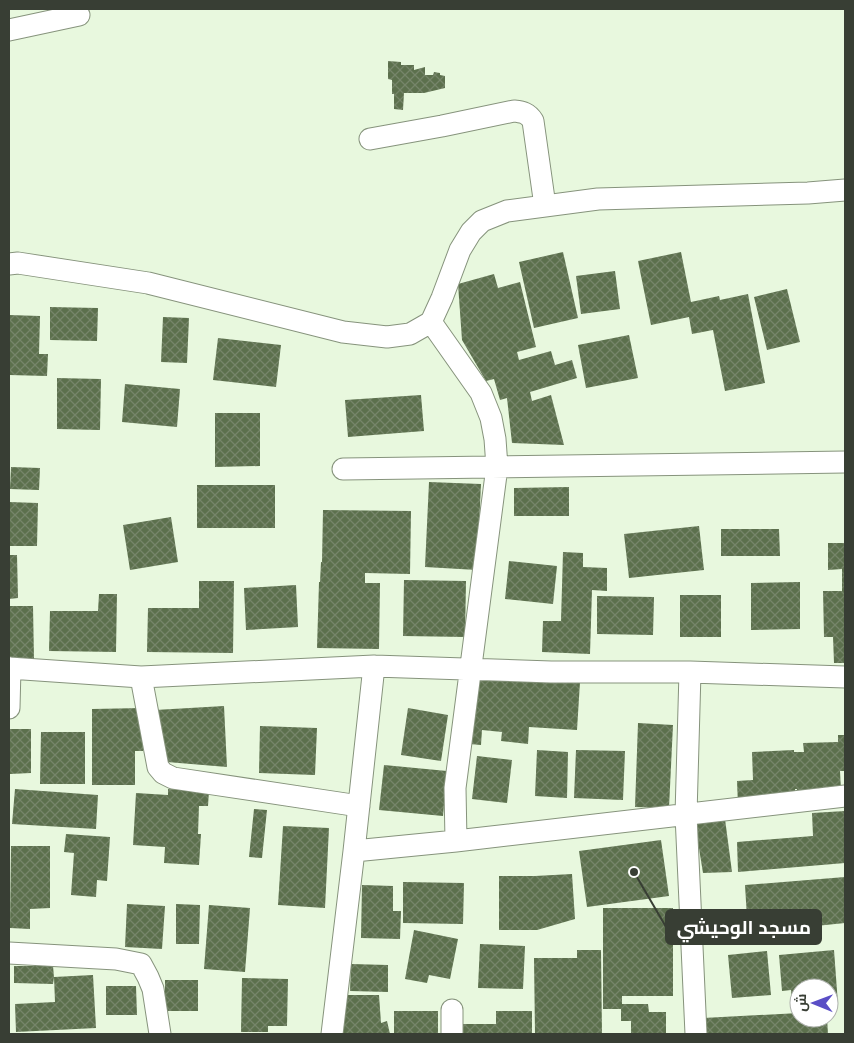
<svg xmlns="http://www.w3.org/2000/svg" width="854" height="1043" viewBox="0 0 854 1043" font-family="Karla,Cairo,sans-serif">
<style>
.building{fill:url(#building-cross-hatch)}
.lines{fill:none;stroke-linecap:round;stroke-linejoin:round}
.minor-casing{stroke:#86937c;stroke-width:23}
.minor{stroke:#fff;stroke-width:21}
.leader{fill:none;stroke:#383e34;stroke-width:2}
.callout-dot{fill:#383e34;stroke:#fff;stroke-width:2}
.callout{fill:#383e34;stroke:#383e34;stroke-width:2}
.callout-label{font-size:19px;text-anchor:middle;font-weight:bold;fill:#fff}
</style>
<defs>
<pattern id="building-cross-hatch" width="8" height="8" patternUnits="userSpaceOnUse" patternTransform="scale(1.25)"><rect width="8" height="8" fill="#5c704d"/><path d="M0 0l8 8M0 8l8-8" fill="none" stroke="#76856a"/></pattern>
</defs>
<rect width="100%" height="100%" fill="#e8f8de"/>
<!-- building -->
<path class="building" d="M388 61 401 62V65H414V70L425 67V75H433L434 72 440 73V75L445 76V88L424 93H404L403 110 394 109V94H392V80L388 79Z
M563 252 578 318 534 328 519 262Z
M681 252 691 302 719 296 720 300 748 294 765 383 725 391 713 330 692 334 689 317 651 325 638 261Z
M615 271 620 309 581 314 576 276Z
M494 274 498 288 520 282 536 347 517 352 519 360 551 351 555 365 572 360 577 378 530 392 532 401 551 395 564 445 512 443 507 398 500 400 494 379 486 381 462 340 458 284Z
M787 289 800 342 767 350 754 297Z
M50 307 98 308 97 341 50 340Z
M9 315 40 316 39 354H48L47 376 9 375Z
M163 317 189 318 187 363 161 362Z
M629 335 638 378 586 388 578 345Z
M218 338 281 345 276 387 213 380Z
M57 378 101 379 100 430 57 429Z
M125 384 180 389 177 427 122 422Z
M421 395 424 431 348 437 345 400Z
M215 413H260V466L215 467Z
M11 467 40 468 39 490 10 489Z
M429 482 481 484 477 570 425 567Z
M197 485H275V528H197Z
M569 487V516H514V488Z
M9 502 38 503 37 546H9Z
M323 510 411 511 410 574 365 573V583H380L379 649 317 648 319 582H320L321 562H322Z
M171 517 178 562 130 570 123 525Z
M699 526 704 570 629 578 624 534Z
M721 529H779L780 556H721Z
M828 543H845V663H834L833 637H824L823 591H842V569L828 570Z
M563 552 583 553V567L607 568V591L592 590 590 654 542 652 543 621H561Z
M9 555H17L18 598 9 599Z
M509 561 557 566 553 604 505 599Z
M404 580 466 581 465 637 403 636Z
M199 581H234L233 653 147 652 148 608H199Z
M800 582V629L751 630V583Z
M296 585 298 627 246 630 244 588Z
M99 594H117L116 652 49 651 50 611H98Z
M680 595H721V637H680Z
M597 596 654 597 653 635 597 634Z
M9 606H33L34 659H9Z
M474 676 580 682 577 730 529 727 528 744 501 741 502 732 482 730 481 745 469 744Z
M224 706 227 767 167 762 155 710Z
M142 708 143 751H135V785H92V709Z
M408 708 448 715 441 761 401 755Z
M638 723 673 725 669 808 635 807Z
M260 726 317 728 315 775 259 773Z
M10 729H31V773L10 774Z
M41 732H85V784H40Z
M838 735H845V771H840L841 790 797 791V789H795V797L738 805 737 781 753 780 752 752 794 750V752H804L803 743 838 742Z
M537 750 568 752 567 798 535 796Z
M576 750 625 751 623 800 574 798Z
M477 756 512 760 507 803 472 799Z
M384 765 447 771 443 816 379 810Z
M15 789 98 795 96 829 12 824Z
M168 789 209 791 208 806H199L198 834H201L199 865 164 863 165 847 133 845 136 793 168 795Z
M254 809 267 810 262 858 249 857Z
M845 811V863L738 872 737 842 813 836 812 813Z
M725 819 732 872 703 873 695 824Z
M283 826 329 828 325 908 278 905Z
M66 834 110 837 107 881 97 880 96 897 71 895 74 853 64 852Z
M661 840 669 896 587 907 579 851Z
M11 846H50V908L30 909V929L10 928Z
M572 874 575 919 537 930H499V876H535Z
M845 877V923L796 928 795 914 747 918 745 885Z
M403 882 464 883 463 924 403 923Z
M362 885 393 886V911H401L400 939 361 938Z
M127 904 165 906 162 949 125 947Z
M176 904 200 905 199 944H176Z
M209 905 250 908 245 972 204 969Z
M603 908H673V996H622V1004H648L649 1012H666V1034H631V1021H621V1009H603Z
M414 930 458 939 450 979 429 975 427 983 405 979Z
M480 944 525 946 523 989 478 988Z
M577 950H601L602 1034H535L534 958H577Z
M834 950 838 1004 829 1005V988H799V1007L792 1008 791 990 782 991 779 955Z
M767 951 771 995 732 998 728 955Z
M351 964 388 965V992L350 991Z
M14 966H53L54 977 93 975 96 1028 16 1032 15 1004 55 1002 54 977 53 984 14 983Z
M242 978 288 979 287 1026H268V1032H241Z
M165 980H198V1011H165Z
M106 986H136L137 1015H106Z
M344 995H379L381 1023 387 1021 390 1034H342Z
M394 1011H438V1034H394Z
M496 1011H532V1034H462V1024H496Z
M799 1013V1018H827L828 1034H703V1018Z"/>
<g class="lines">
<!-- minor casing -->
<g class="minor-casing">
<path id="minor" d="M9 30 79 15
M370 139 442 126 514 111C523 112 528 113 533 121L545 206
M9 264 18 263 148 283 343 332 387 337 410 334 431 322 442 298 460 250 471 232 482 221 507 211 598 199 808 193 845 190
M431 322 481 393 491 418 495 439 497 467 455 788 456 841
M343 469 845 462
M9 668 141 677 374 666 551 672H690L845 677
M690 672 686 815 696 1034
M141 677 158 767 163 773 173 778 359 806
M9 708 10 668
M354 851 456 841 845 796
M9 953 116 959 141 964 148 977 153 989 160 1034
M452 1010V1034
M332 1034 354 851 374 666"/>
</g>
<!-- minor -->
<use href="#minor" class="minor"/>
</g>
<!-- callouts -->
<path class="leader" d="M634 872L666 927"/>
<circle class="callout-dot" cx="634" cy="872" r="5"/>
<rect class="callout" x="666" y="910" width="155" height="34" rx="5"/>
<g class="callout-label">
<text x="744" y="934">مسجد الوحيشي</text>
</g>
<!-- border -->
<rect width="854" height="1043" fill="none" stroke="#383e34" stroke-width="20"/>
<!-- north arrow -->
<g transform="translate(814 1003) rotate(271)"><circle r="24" fill="#ffffff" stroke="#afb2ae"/>
<path d="M0-4L9 19L0 12L-9 19Z" fill="#5a4ec6"/>
<text y="-8" font-size="14" font-weight="bold" text-anchor="middle" fill="#383e34">ش</text>
</g>
</svg>
